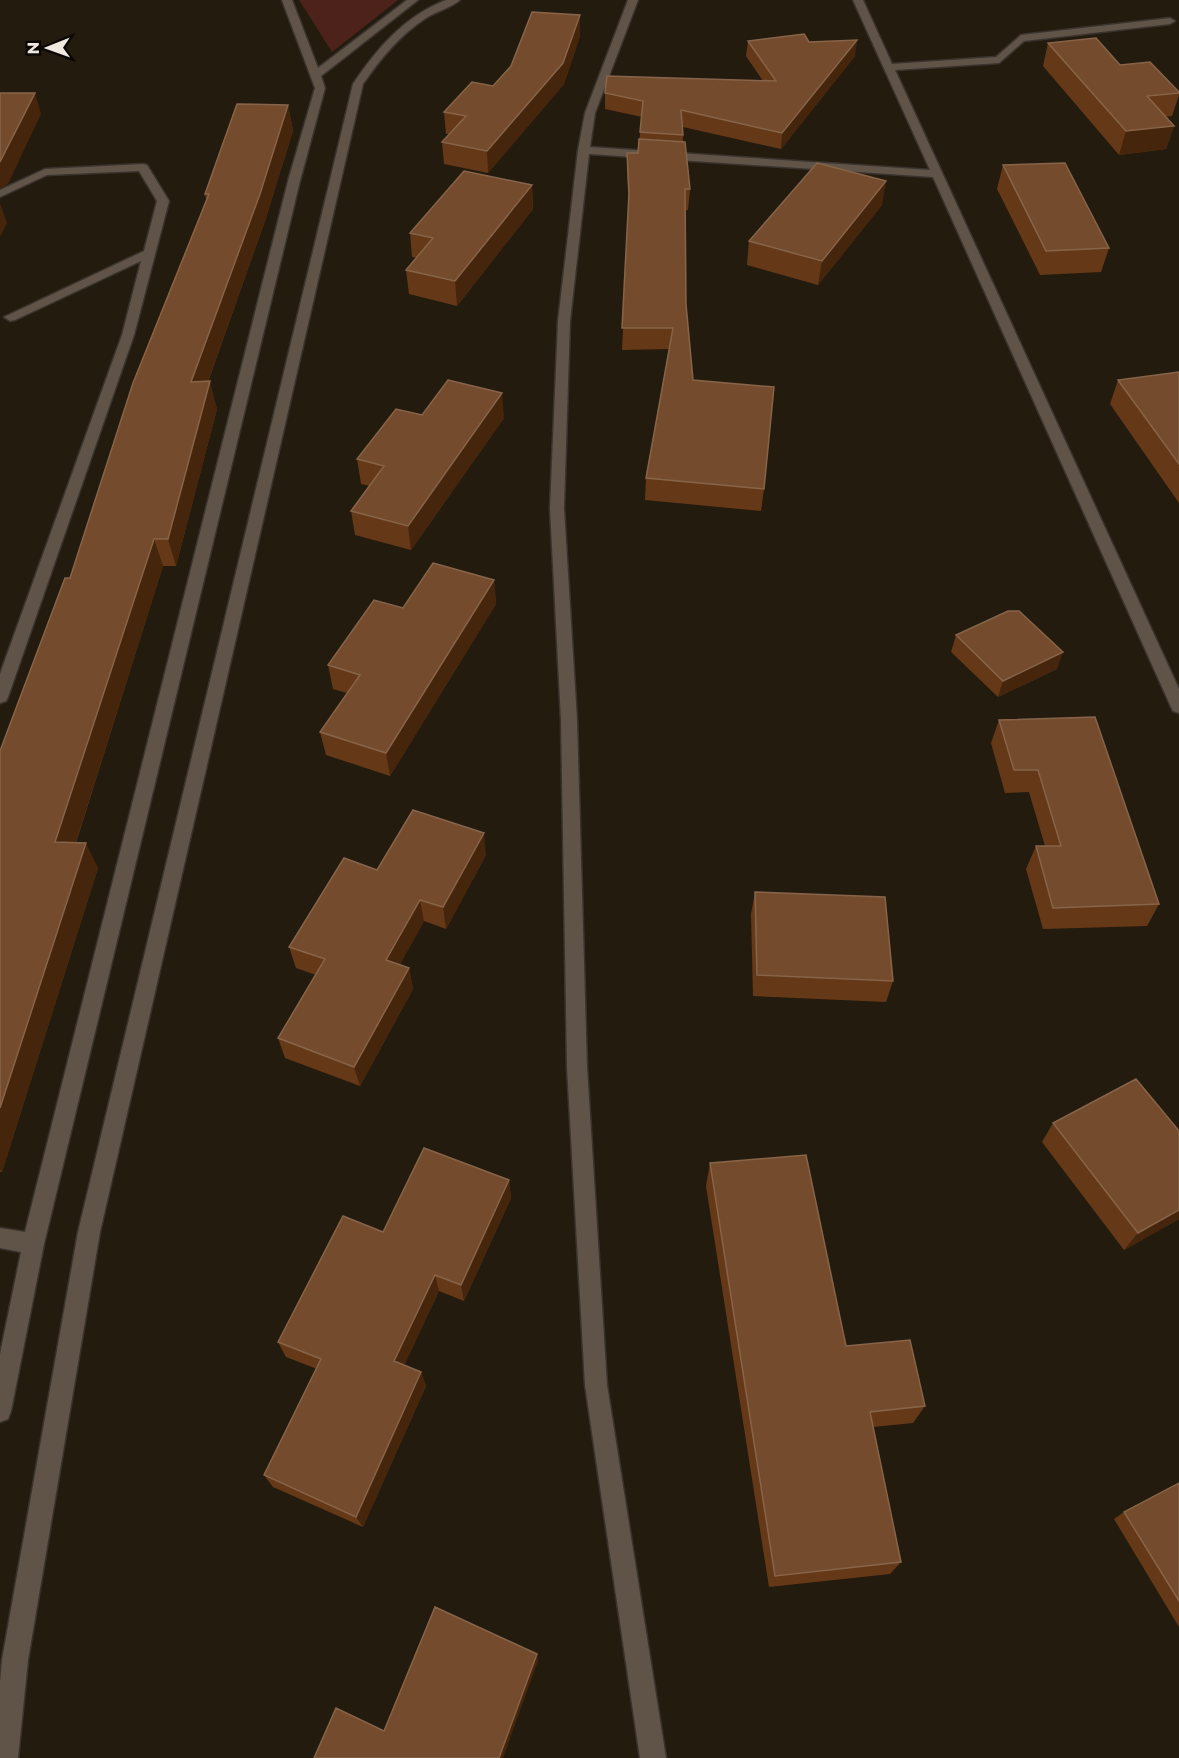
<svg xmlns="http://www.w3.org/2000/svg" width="1179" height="1758" viewBox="0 0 1179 1758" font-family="Montserrat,sans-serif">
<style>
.green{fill:#4d221a}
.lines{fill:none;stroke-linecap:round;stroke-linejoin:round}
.minor-casing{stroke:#3a332d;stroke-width:3}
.minor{fill:#5f5447;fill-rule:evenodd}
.wall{fill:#653917}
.shaded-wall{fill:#45250b}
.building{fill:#744c2d;stroke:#876449;stroke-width:1.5}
</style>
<rect width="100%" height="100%" fill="#241b0f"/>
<!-- green -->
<path class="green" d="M299 0H398L332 52Z"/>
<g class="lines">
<!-- minor casing -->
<g class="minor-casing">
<path id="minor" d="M282 0H292L318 68 407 0H418L321 76 325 88 300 181 44 1244 11 1411 8 1419 0 1422V1354L21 1252 0 1248V1228L25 1232 288 181 315 88Z
M446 0H460C451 8 437 11 426 18 400 35 381 58 363 84L100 1232 28 1660 18 1758H0V1682L2 1660 78 1232 353 84C377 48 405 16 446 0Z
M628 0H638L595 113 590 147 930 170 853 0H863L892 64 996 57 1021 35 1170 18 1175 21 1170 24 1024 41 999 63 895 70 1179 689V713L1173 711 1171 707 933 177 589 154 570 321 564 508 577 720 587 1067 607 1385 666 1758H640L585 1385 567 1067 561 720 550 508 558 321 578 150 585 113Z
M143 164 147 165 169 201 134 335 8 697 6 701 0 703V674L122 335 141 261 15 320 10 321 4 317 144 251 157 201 139 171 47 175 0 197V190L45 169Z"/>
</g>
<!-- minor -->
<use href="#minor" class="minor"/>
</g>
<!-- wall -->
<path class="wall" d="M580 15V36L564 84 488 173 444 164 442 142 449 134H446L444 112 493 86Z
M748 41 809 42 855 56 781 149 683 127V142L690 189 688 210H685L686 304 693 380 764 489 761 511 645 500 646 478 669 349 622 350 629 209 627 174V153H638L642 117 605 109V93L763 81 746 56Z
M1048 43 1120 65 1179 92V95L1172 116 1165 117 1174 126 1166 149 1119 155 1043 66Z
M288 105 293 131 265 221 208 382 217 409 176 566H163L76 843 98 868 2 1172H0V751L70 578 206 200 205 194Z
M1003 165 1109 248 1101 272 1040 275 997 189Z
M532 185 533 209 457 306 409 294 406 270 417 258 412 257 410 233Z
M882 205 818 285 747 265 749 241Z
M1179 372V503L1110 404 1118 380Z
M422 415 504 418 411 550 355 535 351 511 370 486 361 484 357 459Z
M494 580 496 604 390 776 326 755 320 732 347 693 333 689 328 665 403 608Z
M956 635 1057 669 998 697 951 652Z
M999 720 1159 904 1147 926 1043 929 1026 869 1036 846H1045L1029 792 1005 793 991 743Z
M486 855 446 929 424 921 400 964 409 968 413 989 360 1086 285 1058 278 1038 316 975 296 968 289 947Z
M755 892 893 981 886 1002 753 996 751 914Z
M1053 1123 1179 1131V1219L1124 1250 1042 1142Z
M710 1163 846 1346 925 1406 913 1423 873 1427 901 1562 890 1574 769 1587 706 1186Z
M509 1180 511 1198 464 1301 439 1291 404 1365 421 1372 426 1386 363 1527 273 1487 264 1475 317 1369 286 1357 278 1342 383 1232Z
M1179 1483V1627L1114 1519 1124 1512Z"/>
<!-- shaded-wall -->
<path class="shaded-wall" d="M580 15V36L564 84 488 173 487 151Z
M857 40 855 56 781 149 782 133Z
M35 93 41 114 8 184 0 189V162Z
M288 105 293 131 265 221 198 409 191 382Z
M1174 126 1166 149 1119 155 1126 131Z
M886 181 882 205 818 285 822 261Z
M532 185 533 209 457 306 455 281Z
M0 203 7 223 0 237Z
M210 381 217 409 176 566 168 539Z
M502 393 504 418 411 550 408 526Z
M154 539 163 566 68 867 55 842Z
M494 580 496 604 390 776 386 753Z
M1063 652 1057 669 998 697 1003 681Z
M484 833 486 855 446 929 443 907Z
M86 843 98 868 2 1172 0 1170V1108Z
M420 900 424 921 391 981 386 960Z
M409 968 413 989 360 1086 354 1067Z
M509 1180 511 1198 464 1301 461 1285Z
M1179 1210V1219L1124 1250 1138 1233Z
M435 1275 439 1291 400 1375 394 1361Z
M421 1372 426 1386 363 1527 356 1517Z
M537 1654 538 1661 503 1758H499Z"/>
<!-- building -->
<path class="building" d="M532 12 580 15 563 63 487 151 442 142 466 116 444 112 472 82 493 86 511 66Z
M804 34 809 42 857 40 782 133 681 110 683 135 640 132 643 101 605 93 607 76 776 81 748 41Z
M1096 38 1120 65 1150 62 1179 92V93L1147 96 1174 126 1126 131 1048 43Z
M0 93H35L0 162Z
M237 104 288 105 260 194 191 382 210 381 168 539H154L55 842 86 843 0 1108V751L65 578H70L133 383 209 194H205Z
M639 139 685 142 690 189H685L686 304 693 380 774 387 764 489 646 478 673 328H622L629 193 627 153H638Z
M817 163 886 181 822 261 749 241Z
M1065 163 1109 248 1046 251 1003 165Z
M464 171 532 185 455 281 406 270 433 238 410 233Z
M1179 372V464L1118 380Z
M448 380 502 393 408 526 351 511 384 466 357 459 396 409 422 415Z
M433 563 494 580 386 753 320 732 360 675 328 665 374 600 403 608Z
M1008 611H1019L1063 652 1003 681 956 635Z
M1095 717 1159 904 1053 908 1036 846H1061L1038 770H1014L999 720Z
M413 810 484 833 443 907 420 900 386 960 409 968 354 1067 278 1038 325 959 289 947 344 858 377 870Z
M755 892 885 897 893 981 757 975Z
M1136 1079 1179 1131V1210L1138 1233 1053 1123Z
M424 1148 509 1180 461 1285 435 1275 394 1361 421 1372 356 1517 264 1475 321 1359 278 1342 343 1216 383 1232Z
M806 1155 846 1346 910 1340 925 1406 870 1412 901 1562 775 1576 710 1163Z
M1179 1483V1601L1124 1512Z
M435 1607 537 1654 499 1758H314L336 1708 384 1731Z"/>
<!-- north arrow -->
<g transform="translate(48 48) rotate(269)" stroke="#0a0603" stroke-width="4.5" paint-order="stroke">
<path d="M0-4.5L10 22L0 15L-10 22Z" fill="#efe8e0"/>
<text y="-9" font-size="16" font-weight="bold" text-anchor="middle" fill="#efe8e0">N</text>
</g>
</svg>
